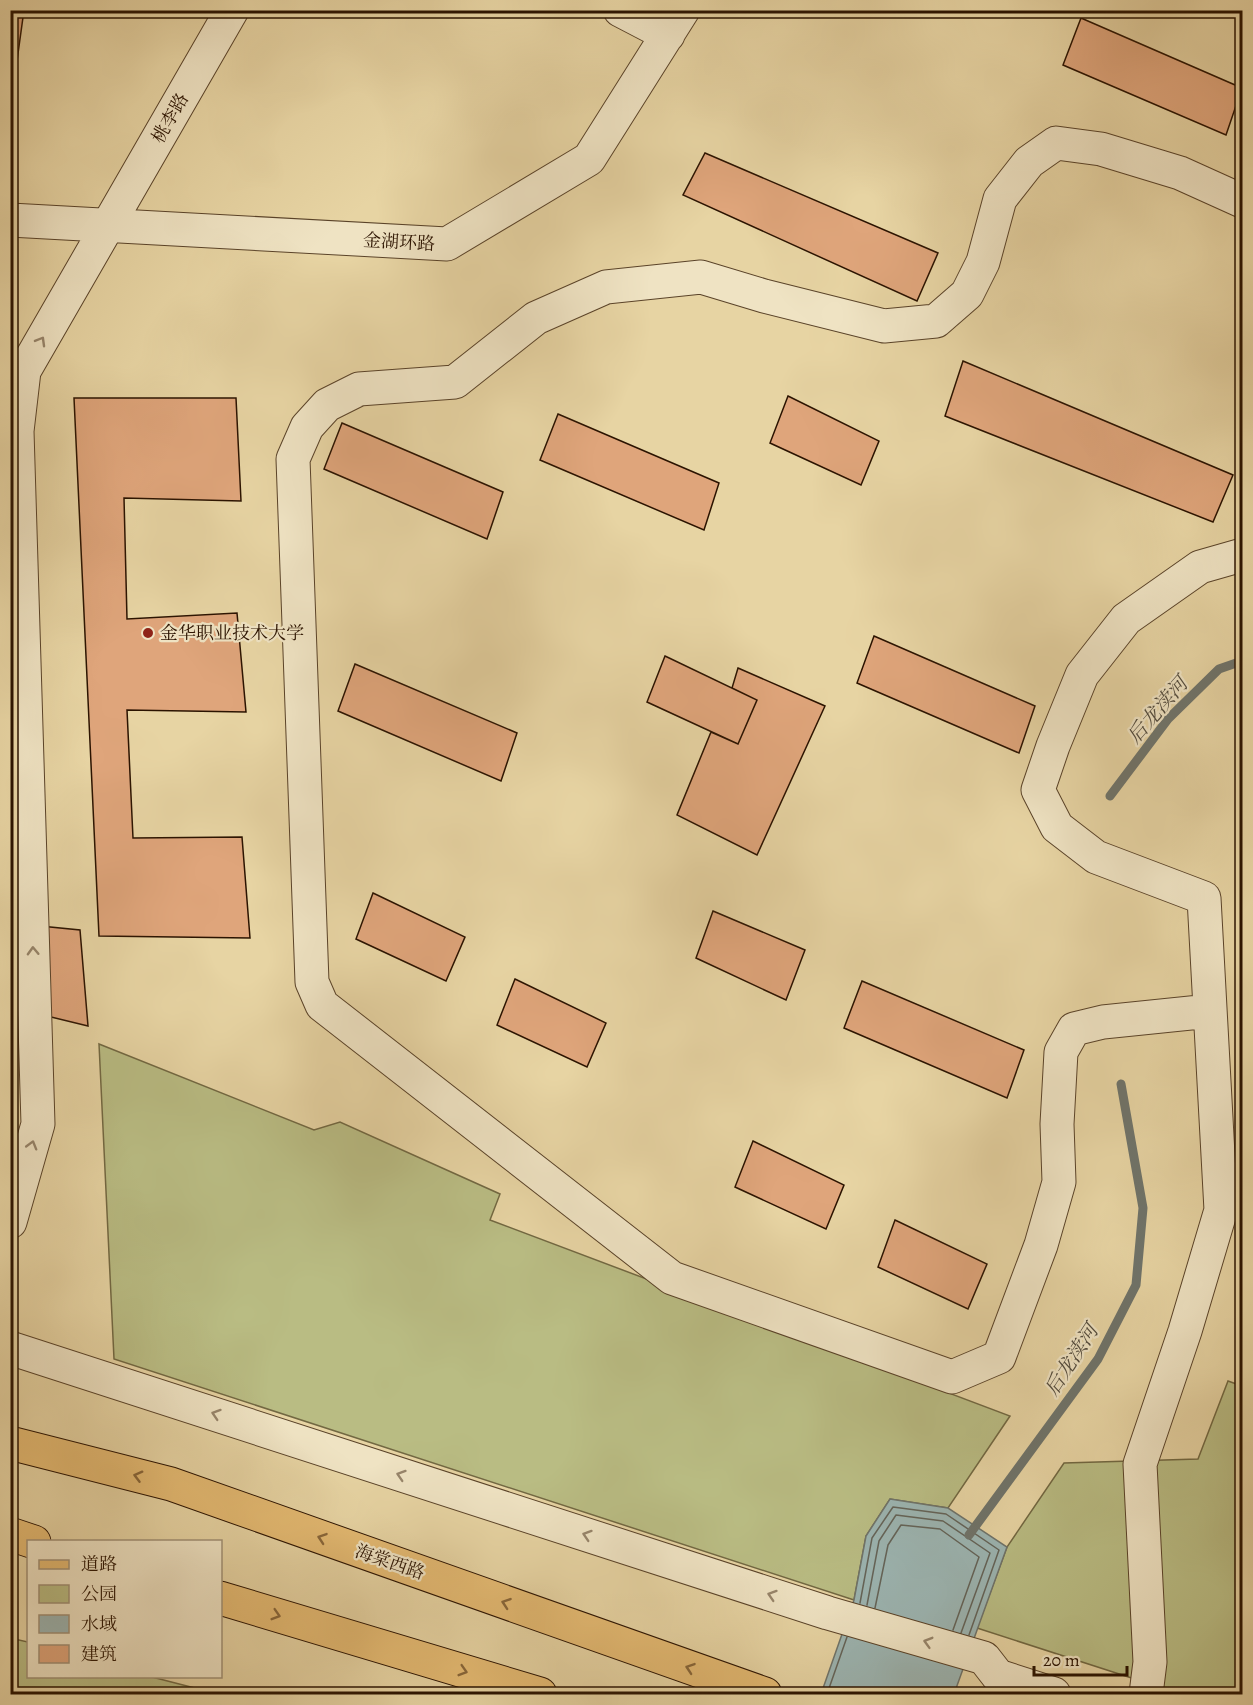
<svg xmlns="http://www.w3.org/2000/svg" width="1253" height="1705" viewBox="0 0 1253 1705" font-family="Alegreya,'Noto Serif SC',serif">
<style>
.green{fill:#b9bc83;stroke:#726842;stroke-width:1.5}
.water{fill:#9cb5b2;stroke:#6f746b;stroke-width:1.5}
.lines{fill:none;stroke-linecap:round;stroke-linejoin:round}
.shore{stroke:#646459;stroke-width:1.5}
.stream{stroke:#6f746b;stroke-width:9}
.building{fill:#dfa57b;stroke:#2b1300;stroke-width:1.5}
.minor-casing{stroke:#5a4329;stroke-width:35}
.major-casing{stroke:#2b1300;stroke-width:35}
.minor{stroke:#efe3c3;stroke-width:33}
.major{stroke:#e4ba72;stroke-width:33}
.oneway{stroke:#97856b}
.oneway2{stroke:#886639}
.poi-dot{fill:#8f2418;stroke:#efe3c3;stroke-width:2}
.labels{text-anchor:middle;stroke-width:4.5;stroke-linejoin:round;paint-order:stroke}
.street-label{font-size:18px;fill:#2b1300;stroke:#efe3c3}
.poi-label{font-size:18px;fill:#2b1300;stroke:#efe3c3;text-anchor:start}
.water-label{font-size:20px;font-style:italic;fill:#534c3e;stroke:#efe3c3}
</style>
<rect width="100%" height="100%" fill="#e7d4a3"/>
<filter id="stains"><feTurbulence type="fractalNoise" baseFrequency=".00333" numOctaves="4"/><feColorMatrix values="0 0 0 0 .2 0 0 0 0 .09 0 0 0 0 .02 0 0 0 .5 -.17"/></filter>
<radialGradient id="worn" r=".72"><stop offset=".6" stop-color="#630" stop-opacity="0"/><stop offset="1" stop-color="#630" stop-opacity=".3"/></radialGradient>
<!-- green -->
<path class="green" d="M99 1044 314 1130 340 1122 500 1194 490 1220 1010 1416 948 1508 890 1499 866 1536 854 1600 114 1359Z
M1228 1381 1242 1386V1694H1181L977 1628 1007 1547 1064 1463 1198 1459Z
M10 1638 28 1642V1676L152 1677 218 1694H11Z"/>
<!-- water -->
<path class="water" d="M890 1499 948 1508 1007 1547 954 1694H821L854 1600 866 1536Z"/>
<g class="lines">
<!-- shore -->
<path class="shore" d="M860 1603 872 1538 893 1507 946 1514 999 1550 969 1635
M867 1605 879 1541 896 1515 943 1521 990 1553 961 1633
M875 1608 888 1545 901 1525 940 1529 979 1557 953 1630
M827 1694 847 1637"/>
<!-- stream -->
<path class="stream" d="M1110 796 1168 719 1219 669 1242 661
M969 1535 1098 1359 1136 1285 1143 1208 1121 1084"/>
</g>
<!-- building -->
<path class="building" d="M10 10H24L16 68H10Z
M1081 18 1242 88 1226 135 1063 65Z
M705 153 938 253 917 301 683 195Z
M963 361 1233 475 1213 522 945 416Z
M788 396 879 441 861 485 770 443Z
M74 398H236L241 501 124 498 127 619 237 613 246 712 127 710 133 838 242 837 250 938 99 936Z
M558 414 719 483 704 530 540 460Z
M342 423 503 492 487 539 324 469Z
M874 636 1035 706 1019 753 857 683Z
M665 656 757 700 738 744 647 702Z
M355 664 517 733 501 781 338 711Z
M738 668 825 706 757 855 677 815 711 732 738 744 757 700 732 688Z
M373 893 465 937 446 981 356 939Z
M713 911 805 950 786 1000 696 958Z
M10 923 80 930 88 1026 10 1007Z
M515 979 606 1023 587 1067 497 1025Z
M862 981 1024 1050 1007 1098 844 1028Z
M753 1141 844 1185 826 1229 735 1187Z
M895 1220 987 1264 968 1309 878 1267Z"/>
<g class="lines">
<!-- minor casing -->
<g class="minor-casing">
<path id="minor" d="M620 10 668 35
M10 220 447 244 589 159 683 10
M1210 1011 1103 1022 1074 1029 1061 1052 1057 1124 1059 1182 1041 1245 999 1357 952 1377 672 1278 322 1005 312 982 293 459 307 427 327 405 359 389 455 382 536 318 606 287 701 277 764 296 884 326 936 321 967 294 983 262 1000 199 1029 162 1056 143 1101 149 1180 173 1242 201
M10 1222 38 1124 17 431 24 371 232 10
M10 1348 828 1613 984 1658 998 1676 1054 1694
M1146 1694 1150 1662 1140 1464 1185 1331 1221 1210 1204 898 1096 857 1057 827 1038 790 1053 746 1082 675 1126 619 1200 567 1242 555"/>
</g>
<!-- major casing -->
<g class="major-casing">
<path id="major" d="M10 1443 171 1484 765 1694
M10 1534 34 1542
M220 1598 540 1694"/>
</g>
<!-- minor -->
<use href="#minor" class="minor"/>
<!-- major -->
<use href="#major" class="major"/>
</g>
<!-- one-way arrows -->
<defs><path id="oneway-chevron" d="M-2-3.5L2.5 0L-2 3.5" fill="none" stroke-width="1.6" stroke-linecap="round" stroke-linejoin="round" transform="scale(1.5)"/></defs>
<g class="oneway">
<use href="#oneway-chevron" transform="translate(41 341) rotate(-60)"/>
<use href="#oneway-chevron" transform="translate(33 951) rotate(-92)"/>
<use href="#oneway-chevron" transform="translate(32 1145) rotate(-74)"/>
<use href="#oneway-chevron" transform="translate(216 1414) rotate(-162)"/>
<use href="#oneway-chevron" transform="translate(401 1475) rotate(-162)"/>
<use href="#oneway-chevron" transform="translate(587 1535) rotate(-162)"/>
<use href="#oneway-chevron" transform="translate(772 1595) rotate(-162)"/>
<use href="#oneway-chevron" transform="translate(928 1642) rotate(-164)"/>
</g>
<g class="oneway2">
<use href="#oneway-chevron" transform="translate(138 1476) rotate(-165)"/>
<use href="#oneway-chevron" transform="translate(322 1538) rotate(-161)"/>
<use href="#oneway-chevron" transform="translate(506 1603) rotate(-161)"/>
<use href="#oneway-chevron" transform="translate(276 1615) rotate(17)"/>
<use href="#oneway-chevron" transform="translate(690 1668) rotate(-161)"/>
<use href="#oneway-chevron" transform="translate(463 1671) rotate(17)"/>
</g>
<!-- markers -->
<circle class="poi-dot" cx="148" cy="633" r="6"/>
<g class="labels">
<!-- street labels -->
<g class="street-label">
<text transform="translate(170 118) rotate(-60)" y="6">桃李路</text>
<text transform="translate(399 242) rotate(3)" y="6">金湖环路</text>
<text transform="translate(390 1562) rotate(19)" y="6">海棠西路</text>
</g>
<!-- poi labels -->
<g class="poi-label">
<text x="160" y="639">金华职业技术大学</text>
</g>
<!-- water labels -->
<g class="water-label">
<text transform="translate(1157 710) rotate(-49)" y="7">后龙渎河</text>
<text transform="translate(1071 1360) rotate(-57)" y="7">后龙渎河</text>
</g>
</g>
<!-- margin -->
<rect width="1253" height="1705" fill="none" stroke="#e7d4a3" stroke-width="36"/>
<rect x="12" y="12" width="1229" height="1681" fill="none" stroke="#2b1300" stroke-width="3"/>
<rect x="18" y="18" width="1217" height="1669" fill="none" stroke="#2b1300" stroke-width="1.5"/>
<!-- legend -->
<rect x="27" y="1540" width="195" height="138" fill="#efe3c3" stroke="#a19075" stroke-width="1.5"/>
<rect x="39" y="1560" width="30" height="9" fill="#e4ba72" stroke="#a19075" stroke-width="1.5"/>
<text x="81" y="1570" font-size="18" fill="#2b1300">道路</text>
<rect x="39" y="1585" width="30" height="18" fill="#b9bc83" stroke="#a19075" stroke-width="1.5"/>
<text x="81" y="1600" font-size="18" fill="#2b1300">公园</text>
<rect x="39" y="1615" width="30" height="18" fill="#9cb5b2" stroke="#a19075" stroke-width="1.5"/>
<text x="81" y="1630" font-size="18" fill="#2b1300">水域</text>
<rect x="39" y="1645" width="30" height="18" fill="#dfa57b" stroke="#a19075" stroke-width="1.5"/>
<text x="81" y="1660" font-size="18" fill="#2b1300">建筑</text>
<!-- scale -->
<path d="M1034 1666v9h93v-9" fill="none" stroke="#2b1300" stroke-width="3"/>
<text x="1043" y="1666" font-size="18" fill="#2b1300" stroke="#efe3c3" stroke-width="4.5" paint-order="stroke">20 m</text>
<rect width="100%" height="100%" filter="url(#stains)"/>
<rect width="100%" height="100%" fill="url(#worn)"/>
</svg>
